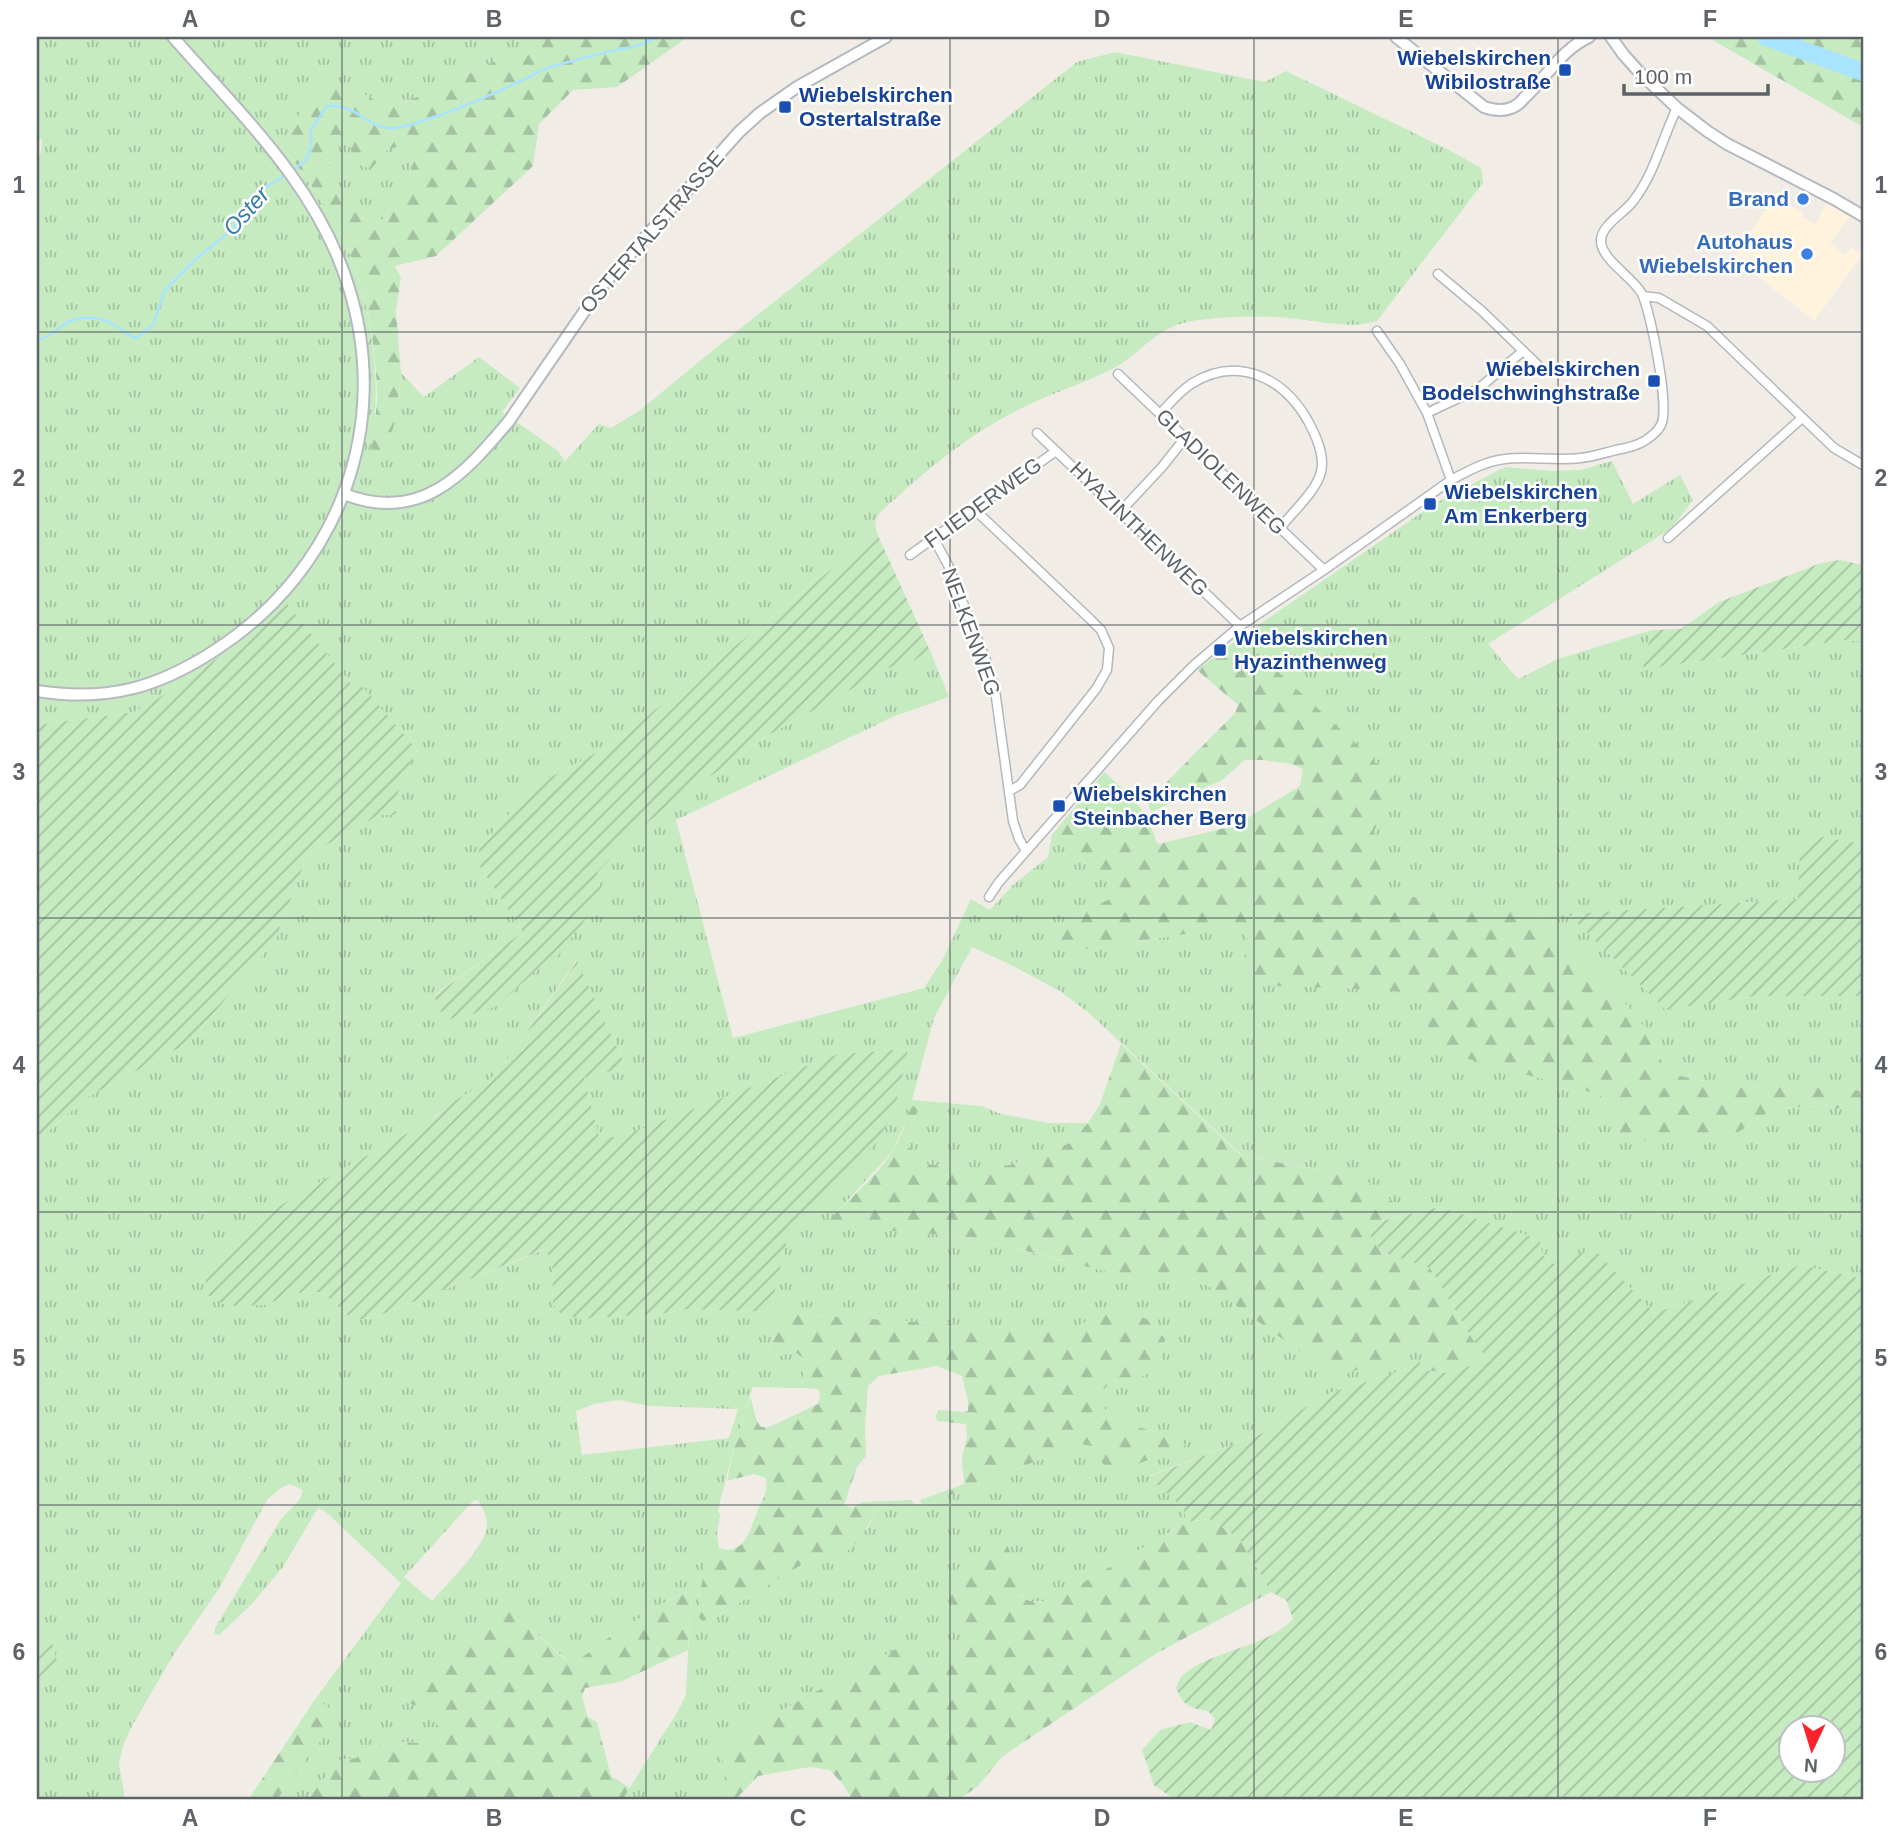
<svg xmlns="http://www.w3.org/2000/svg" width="1900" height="1837" viewBox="0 0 1900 1837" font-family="Helvetica,sans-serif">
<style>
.commercial{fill:#fff3dd}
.grass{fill:url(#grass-tufts);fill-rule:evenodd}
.forest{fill:url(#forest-firs);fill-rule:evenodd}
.garden{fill:url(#garden-furrows);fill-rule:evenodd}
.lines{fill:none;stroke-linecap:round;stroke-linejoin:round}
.stream{stroke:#a8e4ff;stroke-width:2.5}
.river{stroke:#a8e4ff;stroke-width:18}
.minor-casing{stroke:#b4b8bc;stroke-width:11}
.secondary-casing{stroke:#b4babf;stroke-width:14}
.minor{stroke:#fff;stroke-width:8}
.secondary{stroke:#fff;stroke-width:10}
.grid{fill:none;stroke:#5d6368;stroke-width:2;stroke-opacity:0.55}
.transit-dot{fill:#1a4fb4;stroke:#fff;stroke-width:2.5}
.shop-dot{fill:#3f7fe0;stroke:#fff;stroke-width:2.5}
.labels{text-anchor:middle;stroke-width:5;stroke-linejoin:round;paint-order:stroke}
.transit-label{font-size:21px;font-weight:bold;fill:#164399;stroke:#fff;text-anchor:start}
.shop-label{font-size:21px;font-weight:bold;fill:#366cbe;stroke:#fff;text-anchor:end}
.street-label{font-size:21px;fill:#5d6368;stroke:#fff}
.water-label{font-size:23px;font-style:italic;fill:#347caa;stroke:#fff}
.neatline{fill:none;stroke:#5d6368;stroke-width:2.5}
.grid-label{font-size:23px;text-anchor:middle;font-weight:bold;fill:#5d6368}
</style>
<defs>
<pattern id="grass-tufts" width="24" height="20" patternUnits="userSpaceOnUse" patternTransform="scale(1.75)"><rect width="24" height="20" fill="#c6ebc1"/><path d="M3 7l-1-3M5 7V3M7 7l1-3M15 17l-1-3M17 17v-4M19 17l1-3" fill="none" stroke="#a4c2a1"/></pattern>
<pattern id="forest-firs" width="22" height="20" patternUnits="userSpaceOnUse" patternTransform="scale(1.75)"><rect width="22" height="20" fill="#c6ebc1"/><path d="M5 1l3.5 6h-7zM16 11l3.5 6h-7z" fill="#a4c2a1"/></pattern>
<pattern id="garden-furrows" width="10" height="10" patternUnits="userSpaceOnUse" patternTransform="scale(1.75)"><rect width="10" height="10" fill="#c6ebc1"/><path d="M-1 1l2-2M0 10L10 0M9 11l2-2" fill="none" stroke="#a4c2a1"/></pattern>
</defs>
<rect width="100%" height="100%" fill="#f1ede6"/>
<!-- commercial -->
<path class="commercial" d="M1772 198 1804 212 1802 217 1816 224 1826 203 1850 217 1830 243 1844 255 1852 248 1862 255 1814 321 1735 258Z"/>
<!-- grass -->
<path class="grass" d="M37 37H544L430 92 403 102 383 104 354 89 301 104 297 125 280 143C299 169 320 194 335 222 373 296 383 375 371 456L396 419 401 373 424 397 479 357 520 388 502 412 557 450 565 461 599 424 611 428 639 411 712 351 1077 62 1115 52 1265 82 1286 71 1449 150 1481 168 1483 183 1377 321C1349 330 1317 320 1288 318 1262 315 1217 317 1192 321 1153 328 1143 353 1112 369 1083 384 1052 393 1024 407 976 430 934 463 895 499 890 504 879 511 877 518 874 522 876 529 877 533L611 745 534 786 479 848V865L523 932 434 995 497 1006 551 957 597 873 637 830 763 738 893 666 931 653 949 697 895 716 676 820 733 1038 924 988 943 959 971 899 990 910 1013 885 1048 857 1052 835 1114 886V897L1070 918 1045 934 1049 946 1073 951 1239 926 1248 939 1241 972 1362 989 1414 993 1428 1012 1584 1090 1620 1103 1734 1135 1775 1108 1823 1106 1863 1112V1279L1801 1265 1654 1313 1554 1264 1543 1255 1538 1239 1439 1207 1408 1214 1362 1177 1243 1156 1089 1013 1060 991 1011 965 972 947 934 1018 912 1100 982 1106 1001 1114 1048 1123H1088L1070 1143 1010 1165 961 1168 927 1164 907 1145 910 1127 918 1111 906 1122 892 1152 825 1225 976 1238 1063 1261 1165 1274 1182 1272 1212 1288 1402 1356 1413 1346 1424 1350 1420 1362 1407 1369 1330 1393 1263 1433 1149 1476 1183 1507 1187 1522 1055 1599C1042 1602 1031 1604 1020 1595L939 1579 967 1635 920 1672 907 1643 721 1754 726 1772 725 1785 710 1800H622L678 1711 686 1695 691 1595 689 1592 675 1596 611 1636 577 1661H568L515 1615 507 1603 402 1690 404 1702 421 1707 436 1714V1732L419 1743 389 1741 364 1750 356 1758 339 1760 307 1800H277L301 1765 333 1712 316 1698 401 1583 326 1512 318 1508 283 1567 252 1604 219 1635 215 1634V1628L281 1519 300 1499 303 1490 290 1484 282 1487 267 1500 220 1587 174 1654 132 1726 123 1746 119 1763 125 1800H37V1691L58 1665 49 1640 37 1652V1141L86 1098 190 1042 276 938 307 856 379 815 397 814 392 806 417 750 352 685 287 605 234 647 162 696 134 712 37 725V158L41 153 42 139 37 140ZM576 961 626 1066 584 1078 599 1137 620 1138 838 1054 908 1049 834 1187 802 1221 787 1240 770 1312 688 1309 666 1313 582 1319 553 1304 552 1261 546 1249 373 1318 353 1320 322 1292 293 1293 206 1278 236 1235 298 1194 433 1119 436 1114 488 1081 502 1067ZM783 1313 1067 1332 1152 1321 1165 1339 1160 1367 1143 1376 1113 1381 1095 1396 1111 1418 1170 1437 1098 1447 1079 1444 928 1504 887 1506 875 1511 868 1528 821 1553 719 1615 703 1621 699 1597 714 1526 735 1443 753 1387 803 1388 804 1360 795 1352 770 1355 769 1351ZM619 1400 650 1406 738 1409 729 1438 582 1455 576 1411 594 1404ZM478 1500C481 1507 486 1513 487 1521 490 1544 447 1583 432 1601L404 1577 473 1501Z
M339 138 351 146 371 169 387 150 411 142 417 153 404 191 372 233 356 202 330 189 331 177 326 150Z
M1612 461 1633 504 1680 475 1693 500 1672 528 1488 644 1518 679 1558 659 1652 630 1644 667 1651 668 1847 640 1863 642V844L1823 837 1798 899 1569 914 1666 1010 1754 996H1863V1091L1800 1086 1740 1088 1670 1074 1654 1049 1646 1029 1608 983 1530 910 1511 912 1449 909 1390 889 1369 842 1386 806 1352 740 1250 647 1234 642 1434 504 1505 467 1554 471 1580 470Z"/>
<!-- forest -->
<path class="forest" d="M544 37H688L617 87 573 90 539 124 533 166 436 256 395 266 401 278 396 311 401 373 396 419 382 461 375 468 371 464C370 441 378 414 377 389 375 331 362 269 332 218 317 191 299 168 280 143L297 125 301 104 311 88 329 82 354 89 383 104 403 102 430 92ZM339 139 350 146 354 163 371 169 387 150 410 143 417 153 404 191 372 233 356 202 330 189 331 177 326 150Z
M1707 37H1863V127L1723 46Z
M1234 642 1250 646 1352 740 1392 779 1386 806 1369 842 1390 889 1449 909 1511 912 1530 909 1608 983 1646 1029 1654 1049 1670 1074 1740 1088 1800 1086 1863 1091V1112L1823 1106 1775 1108 1734 1135 1631 1142 1620 1136V1103L1584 1090 1450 1054 1428 1042V1012L1414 993 1362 989 1251 985 1241 972 1248 939 1239 926 1073 951 1048 946 1044 934 1070 918 1114 897V886L1052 835 1104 772C1131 796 1145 805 1156 841L1158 844 1234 826 1300 786 1303 769 1292 764 1262 760H1245L1222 780 1151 812 1147 802 1235 713 1238 705 1197 670Z
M1121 1044 1242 1156 1362 1177 1408 1214 1381 1221 1382 1252 1430 1268 1478 1348 1486 1356 1485 1361 1449 1373 1429 1371 1420 1362 1424 1350 1413 1346 1402 1356 1335 1377 1212 1288 1182 1272 1142 1281 976 1238 824 1225C845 1203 876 1177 892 1152 901 1138 907 1121 911 1105L916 1107 918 1111 910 1127 907 1145 927 1164 961 1168 1010 1165 1070 1143 1088 1123 1100 1104Z
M1112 1306 1152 1321 1165 1339 1160 1367 1143 1376 1113 1381 1096 1396 1111 1418 1170 1437 1186 1445 1115 1473 1100 1461 1098 1447 1079 1444 928 1504H921L920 1500 964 1484C965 1476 961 1468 962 1460 963 1445 969 1441 966 1424L938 1421 935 1417 939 1410 963 1412 968 1411V1401L962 1376 937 1366 879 1376 868 1386 865 1426 866 1456 857 1467 844 1505 852 1508 863 1502 911 1500 915 1505 887 1506 875 1511C864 1536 855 1548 831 1563L821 1553 719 1615 703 1621 699 1618V1597L717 1511 720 1514 717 1534 719 1548C746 1557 750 1527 758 1510 764 1495 768 1495 766 1478L754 1474 727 1481 735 1443 750 1398C756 1409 752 1415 761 1427H769L818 1404 820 1395 818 1389 803 1388 804 1359 795 1352 780 1356H770L769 1352 782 1313 1067 1332Z
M1210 1519 1240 1539 1271 1592 1157 1653 1003 1756 977 1787 958 1800H852L845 1787 830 1770 810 1767 758 1776 735 1800H710C728 1781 727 1779 721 1754L730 1738 907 1643 921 1671 967 1635 938 1579 1006 1543 1026 1584 1020 1596C1031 1604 1043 1602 1055 1599L1187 1522Z
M690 1592 691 1595 688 1650 620 1682 585 1688 582 1697 588 1717 597 1722 611 1776 630 1788 622 1800H307L339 1760 356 1758 364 1750 389 1741 419 1743 436 1732V1714L421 1707 404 1702 402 1690 500 1604 507 1603 515 1615 567 1661H577L611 1636 675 1596Z
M316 1698 333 1712 332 1727 301 1765 277 1800H248Z"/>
<!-- garden -->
<path class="garden" d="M877 533 931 653 893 666 763 738 637 830 597 873 602 892 591 912 557 957H551L497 1006 472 1014 445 1020 434 996 523 932 479 865V848L534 786 611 745Z
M1840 560 1863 565V642L1847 640 1651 668 1643 667 1652 630 1681 629 1719 602 1821 563Z
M287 604 352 685 363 687 417 750 392 806 398 815H379L307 856 276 938 190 1042 86 1098 37 1141V725L134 712 162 696 234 647Z
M1823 837 1863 844V996H1754L1666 1010 1568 914 1798 899 1800 846 1809 840Z
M577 961 626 1067 584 1078 599 1137H620L838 1054 908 1049 894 1113 875 1144 802 1221 787 1240 770 1312 688 1309 666 1313 582 1319 561 1314 553 1304 552 1261 545 1249 373 1318 353 1320 322 1292 294 1293 265 1305 227 1306 206 1294V1278L236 1235 298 1194 433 1119 441 1109 488 1081 502 1067Z
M1439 1207 1539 1239 1543 1255 1554 1264 1593 1248 1654 1313 1801 1265 1863 1279V1800H1175L1154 1785 1142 1750 1160 1730 1190 1722 1211 1730 1215 1719 1208 1711C1190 1708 1183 1706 1176 1688 1178 1683 1180 1677 1184 1674 1215 1649 1266 1648 1293 1619L1286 1600 1271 1592 1240 1539 1210 1519 1187 1522 1183 1507 1148 1477 1263 1433 1330 1393 1407 1369 1420 1362 1429 1371 1449 1373 1485 1361 1486 1356 1478 1348 1430 1268 1382 1252 1370 1235 1381 1221ZM1834 1728V1770H1792V1728Z
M48 1640 53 1645 58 1665 37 1691V1652Z"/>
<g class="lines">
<!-- stream -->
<path class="stream" d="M293 170 306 160 311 146V130L327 106C357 102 367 131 396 128 410 126 423 121 437 116 466 106 493 94 521 81 531 77 539 70 550 67 568 62 588 57 607 52 625 48 641 47 657 37
M37 340C55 336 57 327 70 321 84 316 100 317 113 324 123 329 125 335 136 338L153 325 165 290 198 257 233 229 267 186 288 174"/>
<!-- river -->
<path class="river" d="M1766 37 1863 72"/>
<!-- minor casing -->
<g class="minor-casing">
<path id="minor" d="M1438 274 1482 311 1544 371
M1643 296 1659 298 1707 326 1834 448 1863 465
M1377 331 1400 364 1427 413 1451 480
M1118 374 1324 570
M1427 413 1478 389 1523 351
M1160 414C1170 403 1179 392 1191 384 1237 355 1283 377 1308 421 1316 436 1325 455 1321 472 1317 490 1292 513 1280 528
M1037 433 1240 626
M974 509 1090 619 1101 630 1109 648 1107 670 1096 689 1020 785 1009 791
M1120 512 1162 467 1185 438
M1668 538 1802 418
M934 539 948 565 987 663 995 690 1013 821 1019 839 1026 851
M910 555 1056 451
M989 897 999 882 1158 701 1194 665 1240 626 1324 570 1451 480C1468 471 1486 461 1505 459 1530 456 1555 461 1580 458 1592 457 1604 453 1616 450 1627 448 1637 446 1646 440 1652 436 1658 431 1661 425 1670 408 1651 313 1642 294 1633 277 1600 259 1601 240 1602 224 1625 213 1634 200 1655 172 1662 139 1677 108"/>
</g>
<!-- secondary casing -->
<g class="secondary-casing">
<path id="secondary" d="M1396 37 1484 107C1493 110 1502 112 1511 108 1517 106 1521 102 1524 98 1546 78 1562 49 1589 37
M1611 37 1623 54 1640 73 1677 108 1707 131 1727 144 1834 199 1863 216
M344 494C420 524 464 475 509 421L601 287 739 132 760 113 797 87 886 37
M37 691C107 702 158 688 217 649 339 569 393 425 348 285 317 185 240 114 173 37"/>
</g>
<!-- minor -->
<use href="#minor" class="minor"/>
<!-- secondary -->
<use href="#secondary" class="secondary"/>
</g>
<!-- grid -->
<path class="grid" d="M342 37V1800M646 37V1800M950 37V1800M1254 37V1800M1558 37V1800M37 332H1863M37 625H1863M37 918H1863M37 1212H1863M37 1505H1863"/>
<!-- markers -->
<g class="transit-dot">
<rect x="1558" y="63" width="14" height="14" rx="3.5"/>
<rect x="778" y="100" width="14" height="14" rx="3.5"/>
<rect x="1647" y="374" width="14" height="14" rx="3.5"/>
<rect x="1423" y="497" width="14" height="14" rx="3.5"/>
<rect x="1213" y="643" width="14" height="14" rx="3.5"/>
<rect x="1052" y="799" width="14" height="14" rx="3.5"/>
</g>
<g class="shop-dot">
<circle cx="1803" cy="199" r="7"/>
<circle cx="1807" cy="254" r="7"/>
</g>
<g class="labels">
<!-- transit labels -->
<g class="transit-label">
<text x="1551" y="65" text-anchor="end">Wiebelskirchen<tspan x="1551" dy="24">Wibilostraße</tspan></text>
<text x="799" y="102">Wiebelskirchen<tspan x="799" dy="24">Ostertalstraße</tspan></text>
<text x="1640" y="376" text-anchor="end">Wiebelskirchen<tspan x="1640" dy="24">Bodelschwinghstraße</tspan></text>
<text x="1444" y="499">Wiebelskirchen<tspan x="1444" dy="24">Am Enkerberg</tspan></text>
<text x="1234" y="645">Wiebelskirchen<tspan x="1234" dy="24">Hyazinthenweg</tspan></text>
<text x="1073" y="801">Wiebelskirchen<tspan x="1073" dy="24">Steinbacher Berg</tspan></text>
</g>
<!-- shop labels -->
<g class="shop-label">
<text x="1789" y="206">Brand</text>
<text x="1793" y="249">Autohaus<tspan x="1793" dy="24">Wiebelskirchen</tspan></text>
</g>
<!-- street labels -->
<g class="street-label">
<text transform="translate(652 232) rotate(-49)" y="7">OSTERTALSTRASSE</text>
<text transform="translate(1221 472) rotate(44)" y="7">GLADIOLENWEG</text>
<text transform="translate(983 503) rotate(-36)" y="7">FLIEDERWEG</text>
<text transform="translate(1139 529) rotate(44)" y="7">HYAZINTHENWEG</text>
<text transform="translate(971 632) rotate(70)" y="7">NELKENWEG</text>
</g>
<!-- water labels -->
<g class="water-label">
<text transform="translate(246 211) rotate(-48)" y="8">Oster</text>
</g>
</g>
<!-- border -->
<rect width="1900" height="1837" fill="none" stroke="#ffffff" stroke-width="77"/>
<!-- north arrow -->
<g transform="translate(1812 1749) rotate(184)"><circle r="33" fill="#ffffff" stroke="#bec1c3" stroke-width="2"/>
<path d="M0-5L12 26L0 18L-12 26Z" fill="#fb232c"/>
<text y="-10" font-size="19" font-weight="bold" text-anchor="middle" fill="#5d6368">N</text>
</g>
<!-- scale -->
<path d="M1624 84v10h144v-10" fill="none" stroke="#5d6368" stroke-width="3.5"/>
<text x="1634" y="84" font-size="21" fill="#5d6368" stroke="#ffffff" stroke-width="5" paint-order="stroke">100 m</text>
<rect x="38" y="38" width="1824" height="1760" class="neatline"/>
<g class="grid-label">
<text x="190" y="27">A</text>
<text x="494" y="27">B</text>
<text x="798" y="27">C</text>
<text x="1102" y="27">D</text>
<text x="1406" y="27">E</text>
<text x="1710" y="27">F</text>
<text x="19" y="193">1</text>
<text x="1881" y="193">1</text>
<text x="19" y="486">2</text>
<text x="1881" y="486">2</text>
<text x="19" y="780">3</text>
<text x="1881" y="780">3</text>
<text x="19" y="1073">4</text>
<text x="1881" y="1073">4</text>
<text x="19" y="1366">5</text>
<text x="1881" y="1366">5</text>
<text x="19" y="1660">6</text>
<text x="1881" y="1660">6</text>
<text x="190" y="1826">A</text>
<text x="494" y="1826">B</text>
<text x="798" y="1826">C</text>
<text x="1102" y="1826">D</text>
<text x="1406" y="1826">E</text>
<text x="1710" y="1826">F</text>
</g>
</svg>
